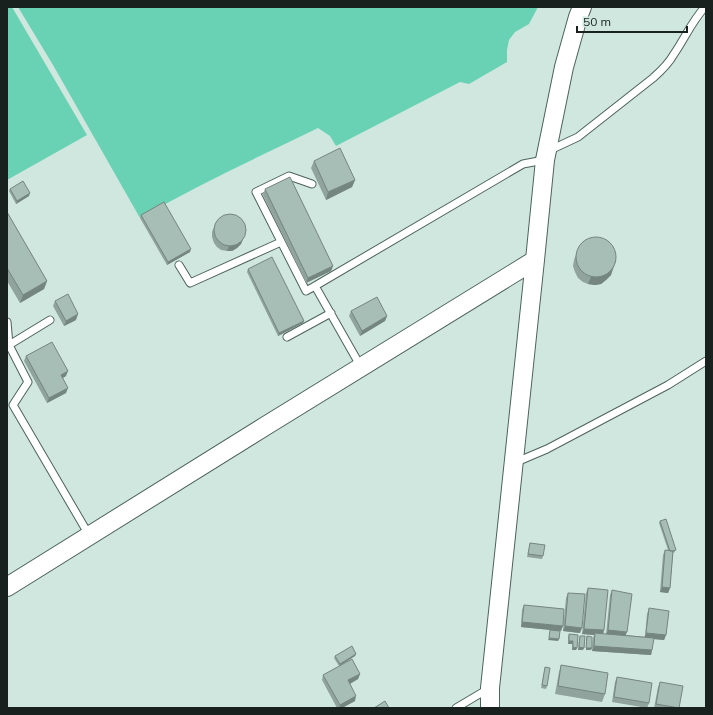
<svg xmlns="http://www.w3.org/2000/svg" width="713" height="715" viewBox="0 0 713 715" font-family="Mulish,sans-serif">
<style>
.green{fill:#6ad2b4}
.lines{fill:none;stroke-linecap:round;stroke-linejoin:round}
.service-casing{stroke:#4d625b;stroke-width:9}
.tertiary-casing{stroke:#4d625b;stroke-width:20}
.service{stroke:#fff;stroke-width:7}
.tertiary{stroke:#fff;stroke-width:18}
.wall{fill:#90a39d}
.shaded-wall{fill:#75857f}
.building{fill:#a7beb6;stroke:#75857f}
</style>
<rect width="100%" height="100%" fill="#cfe7df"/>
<!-- green -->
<path class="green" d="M7 7H12L87 135 7 180Z
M18 7H538L529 24 515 32 509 40 507 50V62L469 84 460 82 336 146 330 136 318 128C258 157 198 185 140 218L53 65Z"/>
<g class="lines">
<!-- service casing -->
<g class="service-casing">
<path id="service" d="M548 151 578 137 653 78C661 71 669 63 674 54 685 38 692 21 705 7
M312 184 289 176 256 192 306 291 315 286
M179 265 190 283 281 242
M50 320 9 345 28 382 13 405 89 535
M7 322 9 345
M287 337 331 313
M361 367 315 286 523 164 544 160
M514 463 547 449 668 385 706 361
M456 708 488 689"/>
</g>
<!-- tertiary casing -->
<g class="tertiary-casing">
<path id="tertiary" d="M7 587 267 425 535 260
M490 708V688L535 260 545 160 564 67 578 17 582 7"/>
</g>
<!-- service -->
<use href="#service" class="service"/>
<!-- tertiary -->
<use href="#tertiary" class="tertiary"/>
</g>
<!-- wall -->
<path class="wall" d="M314 161 355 180 352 187 326 200 311 168Z
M10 189 29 196 16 204 9 191Z
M265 189 333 266 331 271 306 283 263 195Z
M7 212 47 281 44 289 20 303 7 281Z
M141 215 190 252 167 265 140 218Z
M216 222 245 234 241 244 237 248 232 251H227L221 250 217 247 214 243 212 237V232Z
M577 252 616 261 611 275 606 280 601 284 595 285 588 284 583 282 578 278 575 272 573 266 574 260Z
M248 269 304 321 303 323 278 336 247 272Z
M55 301 76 320 64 326 53 306Z
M351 311 387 316 385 321 360 336 349 316Z
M26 356 66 376 63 378 66 393 47 403 24 361Z
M660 521 675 552 673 553 670 588 668 593 660 592 663 555 665 550H668L659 523Z
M530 543 543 556 542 559 527 557Z
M588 588 603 634H606L610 595 612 590 626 635 645 637 647 614 649 608 666 635 664 640 653 639 652 650 651 655 592 651 593 638 594 635 582 634 586 593Z
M568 593 580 633 563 631 566 598Z
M524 605 561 631 521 627 522 610Z
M569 634 577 648 576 650H572V644H568V637Z
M580 636 583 650H578L579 639Z
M587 636 591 650H586V639Z
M356 654 355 656 339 666 334 658 335 656Z
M561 665 605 694 602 702 555 694 559 672Z
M545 667 547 686 546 689 541 688Z
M360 674 358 679 350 684 355 701 342 708H337L322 680 323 675Z
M617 677 649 703 647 708 612 702 615 682Z
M660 682 679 708H654L658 687Z"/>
<!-- shaded-wall -->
<path class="shaded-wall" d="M355 180 352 187 326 200 328 192Z
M30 193 29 196 16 204 17 201Z
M245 234 241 244 237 248 232 251H227L229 246Z
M191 249 190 252 167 265 168 262Z
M333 266 331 271 306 283 308 278Z
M613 268 611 275 606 280 601 284 595 285 588 284 591 277Z
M47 281 44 289 20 303 23 295Z
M78 314 76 320 64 326 66 321Z
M387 316 385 321 360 336 362 331Z
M304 321 303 323 278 336 279 333Z
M68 371 66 376 59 380 61 375Z
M68 388 66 393 47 403 49 398Z
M662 587 670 588 668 593 660 592Z
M522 622 563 626 561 631 521 627Z
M565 626 582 628 580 633 563 631Z
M584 629 604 630 603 636 595 633 594 635 582 634Z
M608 630 627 632 625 637 606 635Z
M646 633 666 635 664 640 644 638Z
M549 638 559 639 558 641 548 640Z
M569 641H573L572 644H568Z
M594 646 652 650 651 655 592 651Z
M573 647 577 648 576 650H572Z
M579 647 584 648 583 650H578Z
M586 648H592L591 650H586Z
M356 654 355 656 339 666 340 664Z
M360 674 358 679 346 686 348 680Z
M356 696 355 701 342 708H339L340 705Z"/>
<!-- building -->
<path class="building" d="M340 148 355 180 328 192 314 161Z
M290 177 333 266 308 278 265 189Z
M23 181 30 193 17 201 10 189Z
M164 202 191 249 168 262 141 215Z
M7 212 47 281 23 295 7 268Z
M214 230a16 16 0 1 1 32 0a16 16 0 1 1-32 0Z
M576 257a20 20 0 1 1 40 0a20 20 0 1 1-40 0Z
M272 257 304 321 279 333 248 269Z
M68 294 78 314 66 321 55 301Z
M377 297 387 316 362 331 351 311Z
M52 342 68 371 61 375 68 388 49 398 26 356Z
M666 519 676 550 673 551H670L660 521Z
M530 543 545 545 543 556 528 554Z
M665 550 673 551 670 588 662 587Z
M588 588 608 590 604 630 584 629Z
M612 590 632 594 627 632 608 630Z
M568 593 585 594 582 628 565 626Z
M524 605 564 609 563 626 522 622Z
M649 608 669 611 666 635 646 633Z
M550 630 560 631 559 639 549 638Z
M595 633 654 638 652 650 594 646Z
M569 634 578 635 577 648 573 647V641H569Z
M580 636H585L584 648 579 647Z
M587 636 592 637V648H586Z
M352 646 356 654 340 664 335 656Z
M352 659 360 674 348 680 356 696 340 705 323 675Z
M561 665 608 673 605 694 558 686Z
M545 667 550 668 547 686 542 685Z
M617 677 652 683 649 703 614 697Z
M660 682 683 686 679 708 656 704Z
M385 701 389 708H374Z"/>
<!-- border -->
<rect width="713" height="715" fill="none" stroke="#18211e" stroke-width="16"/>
<!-- scale -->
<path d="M577 26v6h110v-6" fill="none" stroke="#18211e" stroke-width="2"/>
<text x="583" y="26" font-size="12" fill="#18211e" stroke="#cfe7df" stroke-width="3" paint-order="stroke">50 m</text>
</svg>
